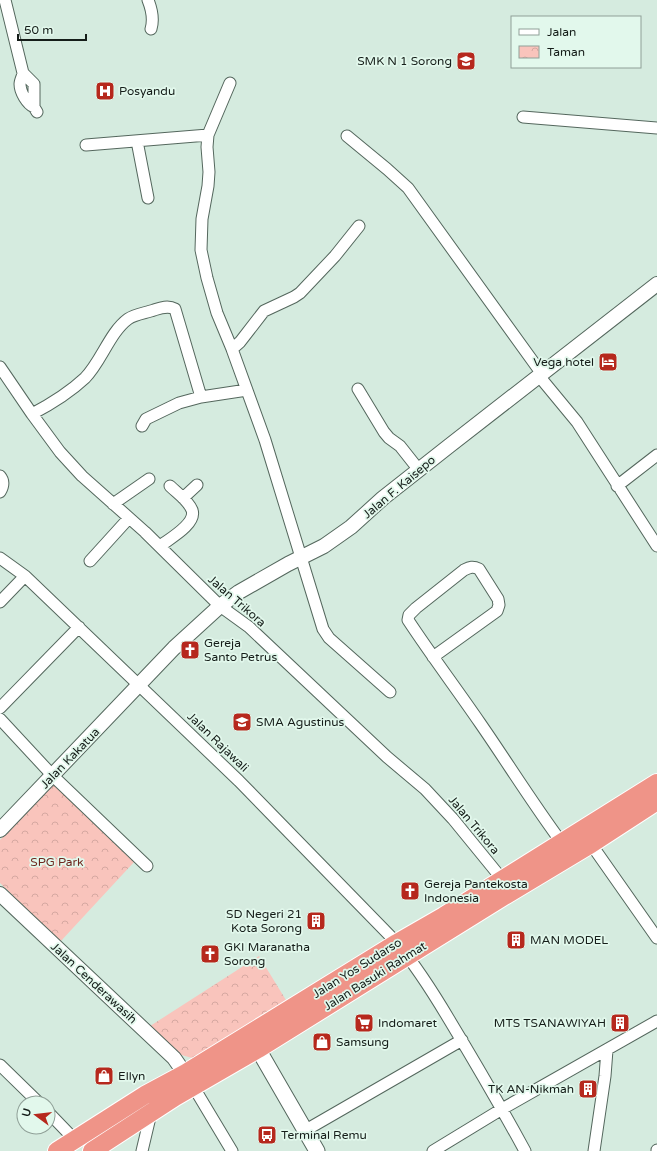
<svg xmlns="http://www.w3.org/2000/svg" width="657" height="1151" viewBox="0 0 657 1151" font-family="'Varela Round',sans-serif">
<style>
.park{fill:url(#park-crowns)}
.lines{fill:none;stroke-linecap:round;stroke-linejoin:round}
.minor-casing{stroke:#54675d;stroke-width:13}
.tertiary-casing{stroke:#54675d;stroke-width:16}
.secondary-casing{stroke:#54675d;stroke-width:17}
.trunk-casing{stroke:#fff;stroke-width:20}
.minor{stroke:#fff;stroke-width:11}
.tertiary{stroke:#fff;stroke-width:14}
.secondary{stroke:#fff;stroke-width:15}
.trunk{stroke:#ef9488;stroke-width:18}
.labels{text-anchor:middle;stroke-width:3.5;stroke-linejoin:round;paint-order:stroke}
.poi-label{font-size:12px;fill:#151d19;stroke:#e2f8ec;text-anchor:start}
.street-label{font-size:12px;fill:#151d19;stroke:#e2f8ec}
.park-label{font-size:12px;fill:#6f271f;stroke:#e2f8ec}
</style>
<defs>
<pattern id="park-crowns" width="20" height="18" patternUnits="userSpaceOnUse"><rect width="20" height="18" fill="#f9c4bc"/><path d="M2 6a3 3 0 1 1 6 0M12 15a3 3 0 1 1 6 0" fill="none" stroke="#d5a8a1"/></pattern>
</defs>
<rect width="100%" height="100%" fill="#d5ebdf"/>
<!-- park -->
<path class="park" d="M55 783 135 861 60 942 0 883V840Z
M259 956 289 1005 199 1060 171 1052 147 1028Z"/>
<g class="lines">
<!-- minor casing -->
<g class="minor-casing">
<path id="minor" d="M5 0 23 73 34 84V107L37 112
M148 0C152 10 154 19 151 29
M23 74C22 77 20 81 20 84 20 92 27 104 34 107
M230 83 208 135 207 147 209 172 208 186 202 219 201 250 207 278 217 313 232 349 265 440 323 629 329 638 390 692
M523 117 657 128
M347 136 387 169 408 188 542 374
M137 141 148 198
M86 145 208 135
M232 349 240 342 264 311 294 297 300 293 335 256 359 226
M0 367 32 414 60 452 82 476 145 532 220 606 249 627 387 757 425 789 453 819 502 879
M539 376 577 422 657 546
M358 389 384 432 389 438 400 446 419 470
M32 414C51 404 69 393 85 378 101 362 110 332 128 319 135 314 146 313 154 310 160 308 168 305 175 309L201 397
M142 426 146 419 179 403 201 397 247 390
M0 476C5 482 3 487 0 492
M617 486 657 455
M183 498 197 485
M113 504 149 479
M160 546C169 539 197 524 192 510 188 500 177 493 170 486
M0 558 25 576 239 781 397 943C417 967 434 994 450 1021 476 1064 501 1107 525 1151
M90 561 129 518
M0 602 25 576
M433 657 497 611 499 605 498 599 479 569C473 566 470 567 464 570L416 608 409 615 408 620C431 655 456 688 480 723 507 762 533 804 562 843
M0 708 79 627
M0 719 53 776 147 866
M591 844 657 938
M0 1065 39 1103
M193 1086 232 1151
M48 1112 74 1139
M306 1130 462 1040
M142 1151 151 1113
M433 1151 502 1109 657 1021
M594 1151 605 1076 607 1050
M657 1151V1150"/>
</g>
<!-- tertiary casing -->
<g class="tertiary-casing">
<path id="tertiary" d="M0 830 174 648 220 606 239 592 288 564 324 546 351 527 383 498 449 446 657 284
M0 894 174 1058 190 1081"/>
</g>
<!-- secondary casing -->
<g class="secondary-casing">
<path id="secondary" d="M258 1049 317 1151"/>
</g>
<!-- trunk casing -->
<g class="trunk-casing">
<path id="trunk" d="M57 1151 145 1095 186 1073 397 943 444 916 657 783
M92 1151 175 1097 258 1049 506 895 591 844 657 801"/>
</g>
<!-- minor -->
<use href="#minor" class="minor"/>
<!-- tertiary -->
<use href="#tertiary" class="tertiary"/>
<!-- secondary -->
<use href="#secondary" class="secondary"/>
<!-- trunk -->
<use href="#trunk" class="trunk"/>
</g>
<!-- icons -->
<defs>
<g id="school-square" transform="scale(1)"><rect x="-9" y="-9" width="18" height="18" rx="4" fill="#b6281d" stroke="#e2f8ec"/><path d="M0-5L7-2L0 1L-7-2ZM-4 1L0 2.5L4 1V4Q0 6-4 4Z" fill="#fff"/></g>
<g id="hospital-square" transform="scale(1)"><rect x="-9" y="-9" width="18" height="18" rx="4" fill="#b6281d" stroke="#e2f8ec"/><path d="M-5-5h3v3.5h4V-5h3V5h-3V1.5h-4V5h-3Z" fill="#fff"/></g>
<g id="hotel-square" transform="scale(1)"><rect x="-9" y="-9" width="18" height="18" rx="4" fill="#b6281d" stroke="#e2f8ec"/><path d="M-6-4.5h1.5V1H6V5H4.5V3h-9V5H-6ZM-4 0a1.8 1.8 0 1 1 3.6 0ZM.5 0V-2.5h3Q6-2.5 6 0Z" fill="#fff"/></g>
<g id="church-square" transform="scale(1)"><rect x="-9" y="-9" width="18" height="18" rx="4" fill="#b6281d" stroke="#e2f8ec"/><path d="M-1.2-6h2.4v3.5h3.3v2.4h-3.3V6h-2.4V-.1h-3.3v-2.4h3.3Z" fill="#fff"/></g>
<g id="building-square" transform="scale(1)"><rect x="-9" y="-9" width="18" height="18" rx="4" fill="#b6281d" stroke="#e2f8ec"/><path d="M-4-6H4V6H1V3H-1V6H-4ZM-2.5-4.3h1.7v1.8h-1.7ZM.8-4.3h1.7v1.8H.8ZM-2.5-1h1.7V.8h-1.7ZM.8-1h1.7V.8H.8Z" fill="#fff"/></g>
<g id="supermarket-square" transform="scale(1)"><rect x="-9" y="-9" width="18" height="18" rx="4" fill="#b6281d" stroke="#e2f8ec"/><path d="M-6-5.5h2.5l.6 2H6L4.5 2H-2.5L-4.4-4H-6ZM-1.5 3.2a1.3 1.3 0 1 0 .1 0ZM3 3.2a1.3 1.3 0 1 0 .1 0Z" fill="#fff"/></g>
<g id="shop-square" transform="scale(1)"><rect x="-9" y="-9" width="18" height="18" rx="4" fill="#b6281d" stroke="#e2f8ec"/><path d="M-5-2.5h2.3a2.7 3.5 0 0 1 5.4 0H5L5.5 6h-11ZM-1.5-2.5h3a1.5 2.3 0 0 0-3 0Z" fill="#fff"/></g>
<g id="bus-square" transform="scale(1)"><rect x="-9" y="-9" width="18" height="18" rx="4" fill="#b6281d" stroke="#e2f8ec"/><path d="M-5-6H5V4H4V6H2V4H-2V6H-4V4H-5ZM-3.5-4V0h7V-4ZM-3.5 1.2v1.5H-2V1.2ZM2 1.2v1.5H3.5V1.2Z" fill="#fff"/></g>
</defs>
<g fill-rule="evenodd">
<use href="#school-square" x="466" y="61"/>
<use href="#hospital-square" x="105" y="91"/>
<use href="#hotel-square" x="608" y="362"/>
<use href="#church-square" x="190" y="650"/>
<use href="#school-square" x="242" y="722"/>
<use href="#church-square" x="410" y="891"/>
<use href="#building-square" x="316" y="921"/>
<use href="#building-square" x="516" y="940"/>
<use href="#church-square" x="210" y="954"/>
<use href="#supermarket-square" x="364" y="1023"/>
<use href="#building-square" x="620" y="1023"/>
<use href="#shop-square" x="322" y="1042"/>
<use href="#shop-square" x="104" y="1076"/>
<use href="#building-square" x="588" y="1089"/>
<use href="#bus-square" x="267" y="1135"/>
</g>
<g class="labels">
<!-- poi labels -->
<g class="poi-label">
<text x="452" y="65" text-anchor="end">SMK N 1 Sorong</text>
<text x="119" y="95">Posyandu</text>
<text x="594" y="366" text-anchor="end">Vega hotel</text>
<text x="204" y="647">Gereja<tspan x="204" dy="14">Santo Petrus</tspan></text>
<text x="256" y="726">SMA Agustinus</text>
<text x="424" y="888">Gereja Pantekosta<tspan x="424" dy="14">Indonesia</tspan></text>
<text x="302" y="918" text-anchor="end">SD Negeri 21<tspan x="302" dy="14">Kota Sorong</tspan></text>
<text x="530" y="944">MAN MODEL</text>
<text x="224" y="951">GKI Maranatha<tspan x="224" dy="14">Sorong</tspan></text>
<text x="378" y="1027">Indomaret</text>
<text x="606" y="1027" text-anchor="end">MTS TSANAWIYAH</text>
<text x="336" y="1046">Samsung</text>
<text x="118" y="1080">Ellyn</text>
<text x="574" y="1093" text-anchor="end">TK AN-Nikmah</text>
<text x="281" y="1139">Terminal Remu</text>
</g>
<!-- street labels -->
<g class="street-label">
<text transform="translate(399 487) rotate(-40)" y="4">Jalan F. Kaisepo</text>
<text transform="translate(237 601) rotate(41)" y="4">Jalan Trikora</text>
<text transform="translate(218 742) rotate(44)" y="4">Jalan Rajawali</text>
<text transform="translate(70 758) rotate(-46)" y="4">Jalan Kakatua</text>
<text transform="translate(474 825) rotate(50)" y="4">Jalan Trikora</text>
<text transform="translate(357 968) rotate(-32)" y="4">Jalan Yos Sudarso</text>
<text transform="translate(375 976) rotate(-32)" y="4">Jalan Basuki Rahmat</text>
<text transform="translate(94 983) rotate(43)" y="4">Jalan Cenderawasih</text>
</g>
<!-- park labels -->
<g class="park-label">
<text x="57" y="866">SPG Park</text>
</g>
</g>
<!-- legend -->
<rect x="511" y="16" width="130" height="52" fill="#e2f8ec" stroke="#90a098"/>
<rect x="519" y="29" width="20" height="6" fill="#ffffff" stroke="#90a098"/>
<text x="547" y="36" font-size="12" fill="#151d19">Jalan</text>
<rect x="519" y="46" width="20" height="12" fill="url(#park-crowns)" stroke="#90a098"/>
<text x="547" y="56" font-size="12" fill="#151d19">Taman</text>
<!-- north arrow -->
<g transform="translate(36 1115) rotate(285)"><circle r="19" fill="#e2f8ec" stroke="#90a098"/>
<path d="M0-3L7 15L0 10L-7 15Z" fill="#b6281d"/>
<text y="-6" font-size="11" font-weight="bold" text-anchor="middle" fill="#151d19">U</text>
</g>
<!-- scale -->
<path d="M18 34v6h68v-6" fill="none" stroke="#151d19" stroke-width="2"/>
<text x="24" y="34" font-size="12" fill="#151d19" stroke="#e2f8ec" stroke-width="3" paint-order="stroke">50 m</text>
</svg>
